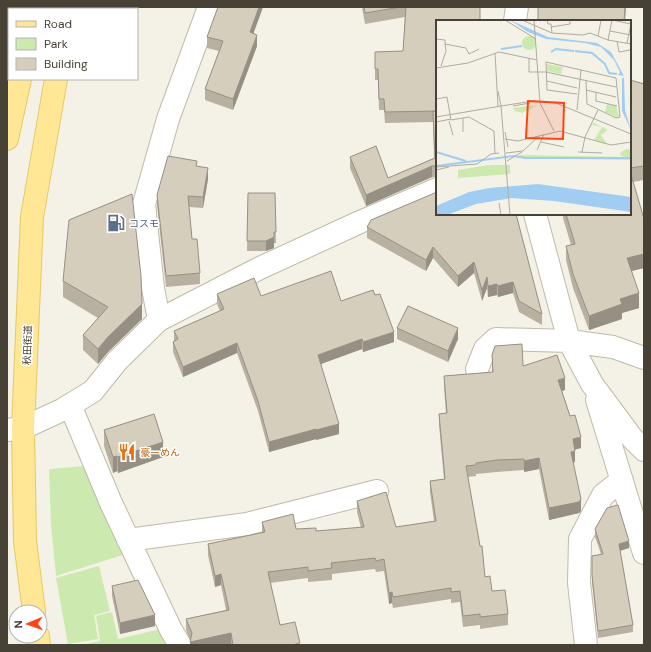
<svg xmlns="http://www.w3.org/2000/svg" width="651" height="652" viewBox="0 0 651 652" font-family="'DM Sans','Noto Sans JP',sans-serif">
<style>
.green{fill:#cceaaf}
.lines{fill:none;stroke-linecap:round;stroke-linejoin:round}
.minor-casing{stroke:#c0baa9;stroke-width:24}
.major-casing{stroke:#e8c861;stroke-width:24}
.minor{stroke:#fff;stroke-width:22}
.major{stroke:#ffe796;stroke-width:22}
.wall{fill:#b8b1a2}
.shaded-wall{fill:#969084}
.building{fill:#d6cebc;stroke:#969084}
.labels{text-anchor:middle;stroke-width:3;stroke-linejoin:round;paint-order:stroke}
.service-label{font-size:10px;fill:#4e5e75;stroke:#fff;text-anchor:start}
.street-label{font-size:10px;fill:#484236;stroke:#fff}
.food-label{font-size:10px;fill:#c56008;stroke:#fff;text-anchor:start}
.inset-river{fill:none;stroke:#a1cdf3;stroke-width:2}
.inset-road{fill:none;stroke:#afaba0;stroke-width:1}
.view{fill:#ff4514;fill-opacity:0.15;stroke:#ff4514;stroke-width:2}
.inset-edge{fill:none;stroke:#484236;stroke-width:2}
</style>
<rect width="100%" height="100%" fill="#f4f1e7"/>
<!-- green -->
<path class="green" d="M85 466 129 553 56 576 51 525 49 469Z
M99 566 110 611 94 615 98 639 68 644 56 578Z
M112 612 118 639 161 629 169 645H80L100 641 96 616Z"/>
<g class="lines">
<!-- minor casing -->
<g class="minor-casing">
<path id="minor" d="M515 21 517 7
M535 214 569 341 592 384 632 438 644 450
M159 320 153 288 144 204 168 119 209 7
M477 369 485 349 496 339 569 341 613 347 644 358
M597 400 644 553
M70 405 111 503 171 630 180 645
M7 430 23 428 62 410 93 391 117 361 159 320 260 268 360 222 437 189
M128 540 247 524 377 491
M586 645 579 583 580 539 603 495 622 480"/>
</g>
<!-- major casing -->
<g class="major-casing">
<path id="major" d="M39 9 40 7
M75 9V7
M7 139 20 79
M34 612 25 541 23 428 32 217 56 79
M38 636 39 645"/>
</g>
<!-- minor -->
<use href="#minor" class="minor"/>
<!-- major -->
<use href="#major" class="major"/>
</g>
<!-- wall -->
<path class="wall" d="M218 7H263L253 33 257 46 233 110 205 100V89L219 51 207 48V37Z
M362 7H480L437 21V177H432L366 206 350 168V157L388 178 434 158 433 122 385 123 384 110H379L378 80H375V52L403 51 405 17 365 24Z
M630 80 644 84V180L633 182 644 219V268L632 271 639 308 622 313V319L589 330 573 288 566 260V246L571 245 563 218V214H630Z
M197 166 208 179 203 208 189 207 192 239 200 273V284L166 287 157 205V195Z
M248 193H275L276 243H274V248L266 251H247Z
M516 214 542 314V325L519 312 513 293 498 297 497 295 488 297 487 288 482 301 474 273 458 287 433 258 426 271 367 238V227Z
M63 281 142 319 108 352 98 364 83 350V335L98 318 63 297Z
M217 294 261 296 341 301 394 342 363 352 362 349 321 364 339 434 316 440V439L269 452 258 411 237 353 183 377 173 352V342L174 341V331L220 311 217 304Z
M397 328 458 339 448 362 397 339Z
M492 355 523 366 565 390 562 391 581 448 575 449V462L573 463 581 511 579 513 549 520 539 469 524 472V470L497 472 476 474V476L468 477 485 577 492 591 508 614V625L480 629V625L463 627 460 602 451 603V599L393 608 392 603 389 604 384 571 376 572 375 569 332 574V580L308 582V578L270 583 280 625 300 645H190V640L186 630V619L226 610 221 585 215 587 208 555V544L262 533V522L296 529 316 531 361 528 357 512V501L396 527 434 521 430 492V481L444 479 439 425V414L446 413 444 387V376L492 372Z
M104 430 163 457 118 473 117 471 113 473 104 446Z
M595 529 629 548 620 551 633 625V632L598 638 592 582V556L601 554 595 537Z
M112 586 155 626 120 634 112 596Z"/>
<!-- shaded-wall -->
<path class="shaded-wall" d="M259 7H263L250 43V32Z
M625 7H626L625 21H624Z
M257 35V46L233 110V99Z
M432 166V177L366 206V195Z
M208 168V179L203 208V197Z
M274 237V248L266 251V241Z
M433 247V258L426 271V260Z
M644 254V268L627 272V258Z
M474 262V273L458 287V276Z
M487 277V288L482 301V290Z
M513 282V293L498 297V286Z
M497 284V295L488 297V286Z
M639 293V308L622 313V319L589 330V316L620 299Z
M142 304V319L108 352 98 364V349L108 337Z
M458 328V339L448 362V351Z
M394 332V342L363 352V342Z
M362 339V349L318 365V355Z
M237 343V353L183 377V367Z
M565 378V390L558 392V380Z
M339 424V434L316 440V430Z
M316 429V439L269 452V442Z
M581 437V448L573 450V439Z
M163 442V457L118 473V457Z
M575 451V462L571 463V452Z
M117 456V471L113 473V457Z
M539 458V469L524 472V461Z
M581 499V511L579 513 549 520V508Z
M629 541V548L619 551V544Z
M221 574V585L215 587V576Z
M392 592V603L389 604V593Z
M155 615V626L120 634V623Z
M231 633V645H190V642Z"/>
<!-- building -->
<path class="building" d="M218 7H259L250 32 257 35 233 99 205 89 223 41 207 37Z
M364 7H401L365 13Z
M406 7H480V21H482H437V111L385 112 384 99H379L378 69H375V52L403 51Z
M538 7H625L624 21H538Z
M630 80 644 84V166L630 168Z
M433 111H436L437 114V166H432L366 195 350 157 376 146 388 178 435 158Z
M168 156 197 161 196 166 208 168 203 197 188 196 192 239H197L200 273 166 276 157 195Z
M630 171 644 219V254L627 258 639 293 620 299 622 304 589 316 573 274 566 246 575 244 566 214H630Z
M437 192V214H516L542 314 519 301 513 282 498 286 497 284 488 286 487 277 482 290 474 262 458 276 433 247 426 260 367 227 371 220Z
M248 193H275L276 232H274V237L266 241H247Z
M132 194 141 276 142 304 108 337 98 349 83 335 108 307 63 281 69 220Z
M331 271 341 301 373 290 375 295 380 294 394 332 363 342 362 339 318 355 339 424 316 430V429L269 442 258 401 237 343 183 367 173 342 178 339 174 331 224 309 217 294 254 278 261 296Z
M408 306 458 328 448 351 397 328Z
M522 344 523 366 557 355 565 378 558 380 570 416 575 415 581 437 573 439 575 451 571 452 581 499 579 502 549 508 539 458 524 461V459L497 460 476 463V465L466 466 480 546H482L485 577 490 576 492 591 505 590 508 614 480 617V614L463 616 460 591 451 592V588L393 597 392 592 389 593 384 559 376 561 375 558 331 563 332 568 308 571V567L268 572 280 625 295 622 300 643 292 645H233L231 633 190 642 192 633 186 619 229 610 221 574 215 576 208 544 265 532 262 522 293 514 296 529 316 528V531L364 527 357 501 386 492 396 527 436 521 430 481 445 479 439 414 447 413 444 376 493 372 492 355 495 346Z
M154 414 163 442 118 457 117 456 113 457 104 430Z
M618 505 629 541 619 544 633 625 598 631 592 575V556L603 554 595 529 607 508Z
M138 580 155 615 120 623 112 586Z"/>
<!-- icons -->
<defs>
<g id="fuel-bare" transform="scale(1.38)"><path d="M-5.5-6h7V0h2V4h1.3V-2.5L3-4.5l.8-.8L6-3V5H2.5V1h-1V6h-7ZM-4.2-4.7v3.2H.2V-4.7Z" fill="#5c6f8a" stroke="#fff" stroke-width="2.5" paint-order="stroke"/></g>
<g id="restaurant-bare" transform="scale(1.38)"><path d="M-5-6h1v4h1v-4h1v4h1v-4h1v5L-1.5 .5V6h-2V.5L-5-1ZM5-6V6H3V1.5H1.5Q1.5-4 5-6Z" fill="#e8710a" stroke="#fff" stroke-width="2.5" paint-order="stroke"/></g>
</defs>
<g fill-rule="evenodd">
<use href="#fuel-bare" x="116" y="223"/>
<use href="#restaurant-bare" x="127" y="452"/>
</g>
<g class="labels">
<!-- service labels -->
<g class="service-label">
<text x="129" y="227">コスモ</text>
</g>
<!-- street labels -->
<g class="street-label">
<text transform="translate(27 345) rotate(-88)" y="4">秋田街道</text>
</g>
<!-- food labels -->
<g class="food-label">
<text x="140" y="456">豪ーめん</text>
</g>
</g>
<!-- overview -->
<g transform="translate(436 20)">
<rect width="195" height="195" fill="#f4f1e7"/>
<path d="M86 23a7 7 0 1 1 14 0a7 7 0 1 1-14 0ZM111 44 127 47 125 54 111 51ZM171 84 180 86 183 96 180 97 169 92ZM102 85 86 93 79 91 77 88ZM158 103 172 110 165 115 171 124 158 120 166 107 156 105 150 116 156 104ZM190 129 195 130V140L80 138 84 135 188 137 185 136 184 133ZM53 145H74V154L22 158V150Z" fill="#cceaaf"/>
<path d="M74 0 112 17 161 23 175 32 188 56 182 55 184 52 178 40 165 27 149 23 110 19 92 12ZM186 58H188L189 90 195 110 186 91ZM102 164 195 177V192L118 181 75 178 40 184 11 195H0V186L33 172 53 168Z" fill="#a1cdf3"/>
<path class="inset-river" d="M65 29 86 26M139 31 156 33 169 44 173 53 181 54M115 32 120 29 138 31M0 132 30 141M0 146 78 136 89 138H195"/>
<path class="inset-road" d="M69 0 100 19M86 0 116 13 147 15 154 13 172 20M98 0 104 83 118 111M111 0 112 4H115L116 13M176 0 172 20 195 24M176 0 195 4M115 7 134 4V0M174 11 195 15M162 16 165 0M0 19 9 20V24L30 28 33 34 43 29M181 21 183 32 194 30 195 26M191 23 195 4M59 33 62 86M93 38V52H110L180 67M5 46 10 31 9 24M0 48 32 43 63 32 101 40M111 61 141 68M150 70 180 77M62 71 65 86M160 72V81L181 86M141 74 111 70 110 42 180 58 184 97 180 98 151 84 150 60M0 79 11 77 15 100 33 97 58 111 59 134M65 86 97 81 120 83 195 114M77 86 94 83M141 90 145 50M0 97 65 86 74 195M27 98V112M13 101 17 115M0 102 15 99M69 112 72 127M69 119 82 121 124 111 175 125 195 122M105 122 128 127M101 130 108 114M142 132 166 133M146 132 149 117 162 90M70 133 87 131 103 116M71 141 86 132M0 147 41 144 55 134 63 133M0 150 13 147M63 183 65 195"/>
<path class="view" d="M92 81 128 83 127 119 90 118Z"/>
<rect width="195" height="195" class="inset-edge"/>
</g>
<!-- border -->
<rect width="651" height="652" fill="none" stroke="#484236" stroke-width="16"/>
<!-- legend -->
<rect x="8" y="8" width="130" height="72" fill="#ffffff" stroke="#b6b3af"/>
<rect x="16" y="21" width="20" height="6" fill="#ffe796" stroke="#b6b3af"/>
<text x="44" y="28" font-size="12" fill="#484236">Road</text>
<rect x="16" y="38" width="20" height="12" fill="#cceaaf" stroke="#b6b3af"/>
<text x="44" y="48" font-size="12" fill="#484236">Park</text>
<rect x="16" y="58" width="20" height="12" fill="#d6cebc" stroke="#b6b3af"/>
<text x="44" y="68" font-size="12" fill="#484236">Building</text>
<!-- north arrow -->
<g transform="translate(28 624) rotate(268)"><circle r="19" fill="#ffffff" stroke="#b6b3af"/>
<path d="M0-3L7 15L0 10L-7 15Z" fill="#ff4514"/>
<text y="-6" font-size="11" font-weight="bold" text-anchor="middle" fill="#484236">N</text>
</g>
</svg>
